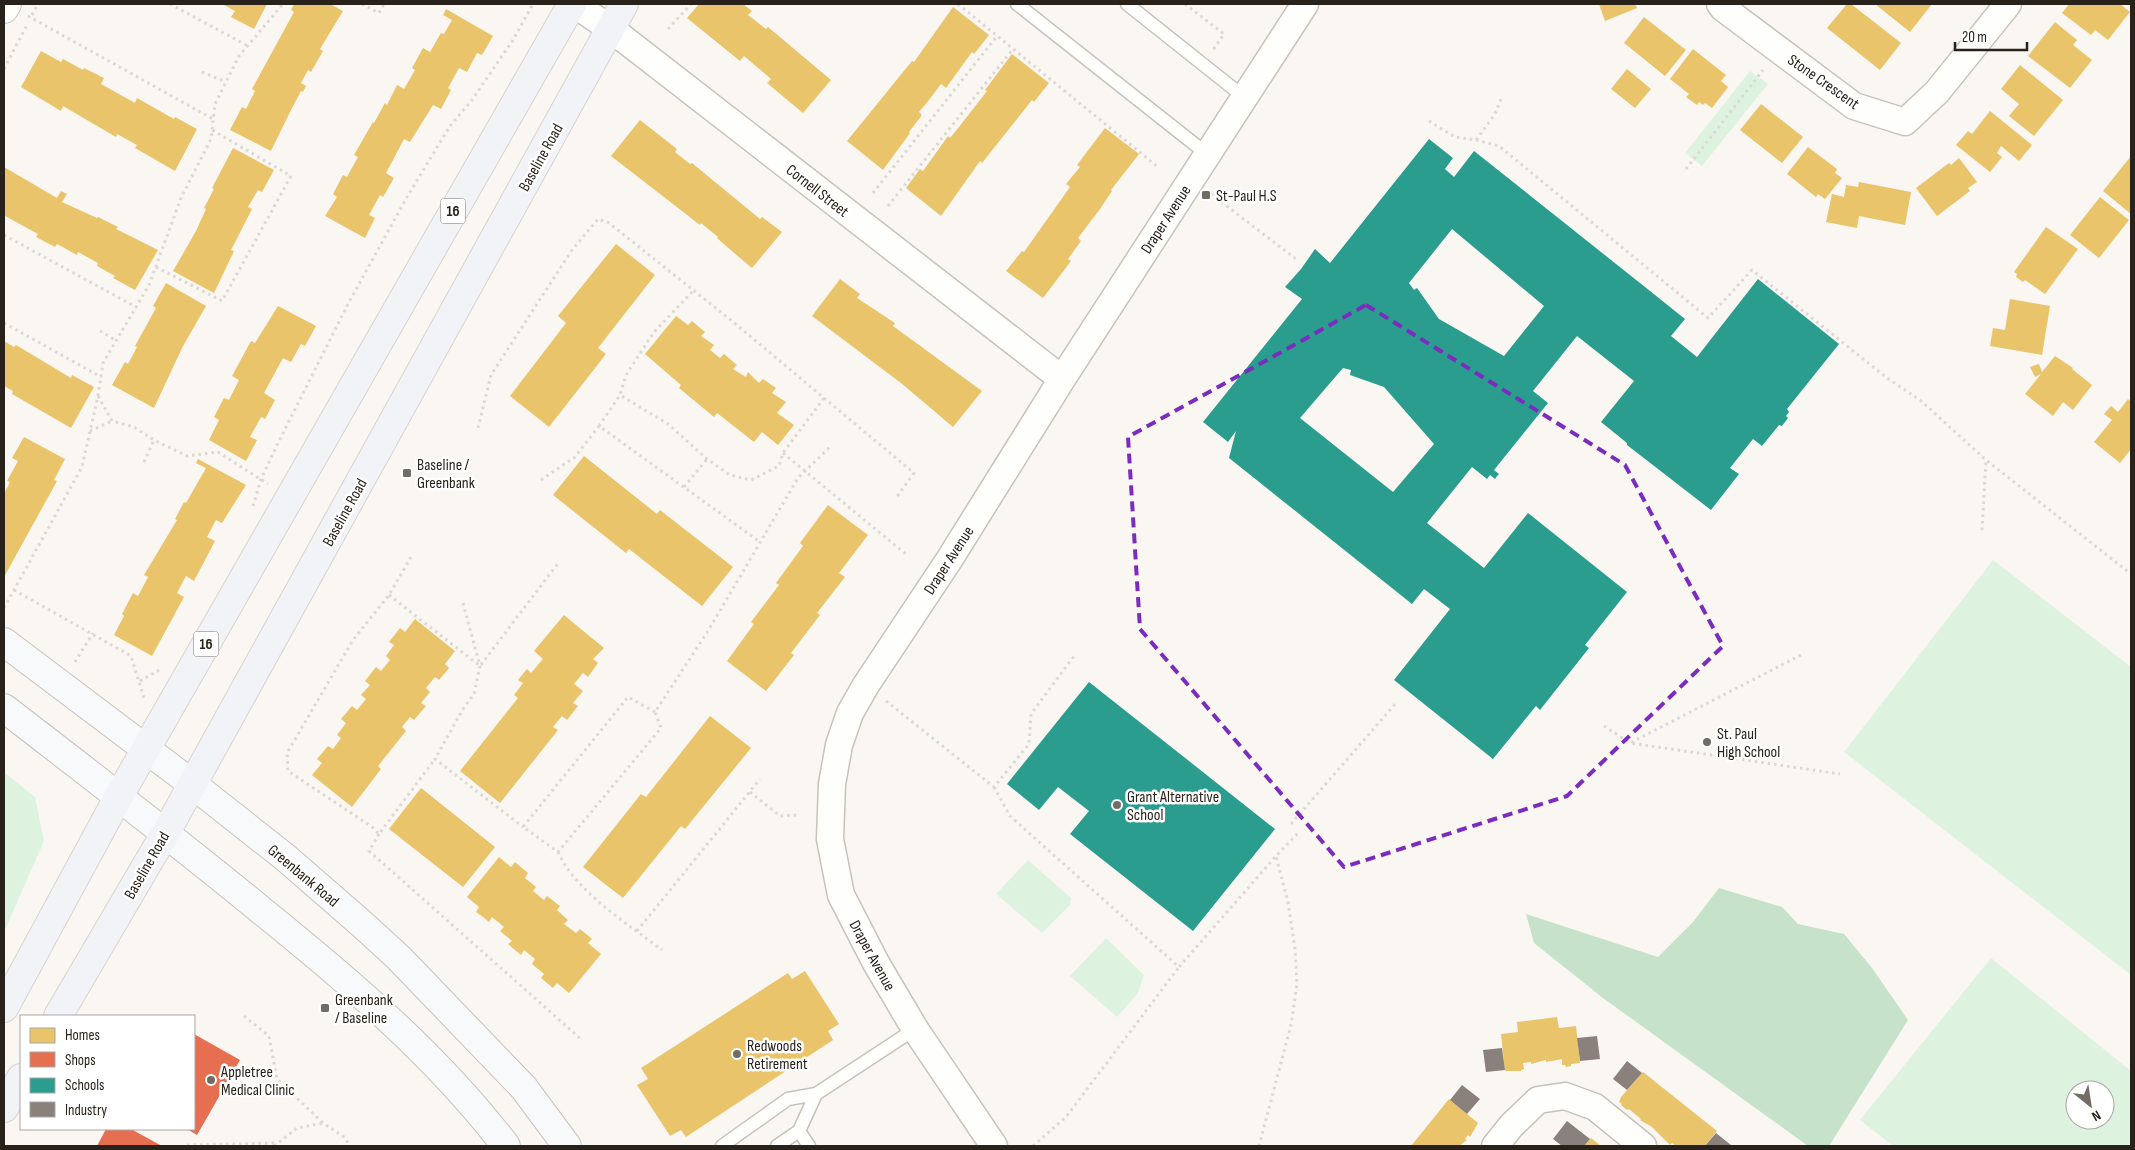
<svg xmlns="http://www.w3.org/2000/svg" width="2135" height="1150" viewBox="0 0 2135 1150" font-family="'Sofia Sans Condensed',sans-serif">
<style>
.green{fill:#def3df;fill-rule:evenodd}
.forest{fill:#c7e2ca}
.homes{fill:#e9c46a}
.shops{fill:#e76f51}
.schools{fill:#2a9d8f;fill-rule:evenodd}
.industry{fill:#8a817c}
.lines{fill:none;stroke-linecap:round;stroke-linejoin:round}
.service-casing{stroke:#c7c2bc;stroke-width:15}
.minor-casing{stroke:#c7c2bc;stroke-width:29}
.tertiary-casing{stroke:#c7c2bc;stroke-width:30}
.secondary-casing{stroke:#c7c2bc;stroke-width:30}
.primary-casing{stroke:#d7d4d1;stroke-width:30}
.path{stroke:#dad7d5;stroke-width:3;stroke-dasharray:2.5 4;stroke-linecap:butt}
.service{stroke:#fefefd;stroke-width:12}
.minor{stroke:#fefefd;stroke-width:26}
.tertiary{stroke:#fefefd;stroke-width:28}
.secondary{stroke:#f8f9fa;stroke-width:28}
.primary{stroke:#f2f3f6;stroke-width:28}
.marked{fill:none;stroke:#7b2cbf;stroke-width:4;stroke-dasharray:10 6;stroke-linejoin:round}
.poi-dot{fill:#726c65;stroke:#fff;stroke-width:2}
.labels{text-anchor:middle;stroke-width:5;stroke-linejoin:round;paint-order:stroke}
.shield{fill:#fff;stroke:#69645f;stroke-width:1}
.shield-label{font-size:15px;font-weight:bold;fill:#29221a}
.street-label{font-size:16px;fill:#29221a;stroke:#fff}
.poi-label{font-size:16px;fill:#29221a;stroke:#fff;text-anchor:start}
</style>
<rect width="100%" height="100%" fill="#faf6f1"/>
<!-- green -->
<path class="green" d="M1750 71 1768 84 1702 166 1685 153Z
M1993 560 2131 667V975L1844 752Z
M4 772 35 797 44 841 4 932Z
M1028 860 1071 898 1070 905 1042 933 996 894Z
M1106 938 1144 975 1138 993 1117 1017 1070 976Z
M1991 958 2131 1071V1146H1893L1860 1120ZM2075 1090H2105V1120H2075Z"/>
<!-- forest -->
<path class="forest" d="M1719 888 1782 907 1798 924 1844 934 1872 968 1908 1020 1829 1146H1808L1603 998 1534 943 1526 914 1658 957 1693 922Z"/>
<!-- homes -->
<path class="homes" d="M222 4H267L254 29 231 17 235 11Z
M294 4H330L343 11 320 49 323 51 311 72 308 70 301 83 306 86 303 92 301 91 291 110 271 151 230 130 242 107 246 109 255 91 252 89 294 12 291 10Z
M699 4H743L752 11 748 15 766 29 768 27 831 80 803 113 767 83 771 79 744 56 740 61 687 18Z
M1599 4H1635L1637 8 1605 21Z
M1847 4H1851L1901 43 1880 70 1827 28Z
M1875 4H1932L1910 32Z
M2069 4H2120L2130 12 2108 40 2095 30 2091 35 2062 13Z
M953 7 989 35 974 54 972 52 946 88 941 84 929 100 919 112 922 115 909 132 910 133 883 170 847 141 912 61 914 62Z
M446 9 493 36 482 55 477 53 467 72 459 68 448 88 451 90 441 109 433 105 410 142 404 139 386 173 394 178 383 197 380 195 369 215 375 218 365 238 325 216 337 197 333 194 343 175 347 177 358 157 354 155 373 122 374 123 385 103 387 105 397 85 404 89 415 70 412 68 423 48 430 52 441 33 444 34 452 20 443 15Z
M1644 17 1686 50 1665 76 1624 43Z
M2055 22 2077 40 2073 45 2092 60 2070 88 2028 56Z
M1693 49 1726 75 1721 81 1728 87 1712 108 1705 103 1703 105 1699 102 1697 105 1686 97 1689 94 1670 79Z
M41 51 61 62 63 59 83 70 84 68 104 78 101 84 135 103 137 98 174 119 175 117 197 129 175 171 135 148 137 145 117 134 116 137 63 106 61 111 21 87Z
M1012 54 1049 83 1034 102 1032 100 982 163 980 161 941 216 906 188 920 169 923 171 948 136 950 138 959 127 987 91 985 90Z
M2020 65 2063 100 2034 136 2009 116 2019 104 2001 89Z
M1627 69 1651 89 1635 108 1611 89Z
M1761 104 1803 137 1782 163 1740 130Z
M1990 111 2032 145 2019 161 2001 146 1997 153 2002 157 1990 172 1956 145 1968 131 1972 134Z
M640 120 677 149 675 152 690 164 692 163 760 219 762 217 782 232 752 268 733 252 717 238 718 237 701 223 700 225 611 156Z
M1105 128 1139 154 1111 190 1112 191 1100 209 1078 238 1081 241 1068 259 1071 261 1043 298 1006 271 1022 251 1024 252 1070 187 1066 184 1080 167 1077 165Z
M1808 147 1837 169 1835 173 1842 178 1825 199 1818 194 1816 197 1787 174Z
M233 148 274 170 262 192 258 190 248 207 252 209 231 250 234 251 214 293 173 271 196 231 206 209 204 208 214 189 212 188Z
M2131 156V214L2103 191Z
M1959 158 1977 182 1968 188 1970 191 1937 216 1916 188 1949 163 1951 165Z
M4 167 57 198 61 191 67 194 62 202 97 218 98 217 118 227 116 229 158 250 135 290 113 278 115 276 97 266 98 263 78 252 77 255 57 244 55 247 36 237 38 234 5 216 4 218Z
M1859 182 1911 192 1905 225 1859 216 1857 228 1826 222 1832 194 1844 197 1846 185 1858 187Z
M2100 197 2129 220 2099 258 2070 235Z
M2046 227 2078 249 2045 294 2025 280 2023 282 2016 277 2017 274 2014 272Z
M616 244 655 275 598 348 606 354 549 427 510 396 566 323 558 316Z
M840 279 860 294 857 298 895 323 893 326 982 391 953 427 901 383 812 316Z
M166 283 206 306 183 346 154 408 112 385 125 362 128 364 137 347 135 346 156 308 153 306Z
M2010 299 2050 306 2042 355 1990 346 1993 328 2005 330Z
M278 306 316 326 305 346 301 344 291 362 283 358 264 393 275 400 265 419 261 417 250 437 257 440 246 461 209 440 219 420 214 417 224 398 229 400 239 380 232 376 251 341 255 343Z
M676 316 688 325 692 321 705 332 701 336 714 345 710 350 720 358 724 354 737 365 733 369 741 374 746 377 748 372 759 383 763 379 776 388 772 393 786 402 777 413 794 425 778 445 762 432 754 442 717 413 714 417 679 388 681 385 645 354Z
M4 341 14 347 16 345 71 378 72 375 94 387 71 428 12 394 13 391 4 386Z
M2055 356 2073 368 2072 369 2092 385 2073 410 2063 402 2053 416 2025 394 2041 374 2035 377 2030 367 2039 364 2042 372Z
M2128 399 2131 402V449L2120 463 2094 442 2112 420 2104 414 2111 406 2118 412Z
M24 437 65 459 54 480 57 481 4 577V494L10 482 7 481 18 461 12 458Z
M584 456 657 514 660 510 733 567 702 606 629 549 626 553 553 495Z
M198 459 246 485 222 523 216 520 207 537 215 541 194 581 186 576 177 593 184 597 152 656 114 635 124 616 122 614 133 593 138 596 148 577 144 575 177 520 175 519 184 502 186 503 206 468 196 463Z
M828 505 868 535 839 573 845 577 817 613 820 615 791 653 794 655 766 691 727 661 754 624 751 622 779 585 776 583 803 546 800 543Z
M564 615 604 648 593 659 598 663 588 677 583 673 574 684 583 691 573 703 578 706 567 720 562 716 553 727 558 730 500 803 460 771 518 698 514 695 523 683 518 680 527 669 531 673 543 659 534 651Z
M415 619 455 651 445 664 449 668 439 680 435 677 426 688 430 692 421 703 426 706 414 720 410 717 402 727 406 731 378 766 381 769 352 807 312 775 322 763 317 759 328 746 333 749 341 738 337 735 346 723 341 719 352 706 357 710 366 699 361 695 370 685 365 681 376 667 381 671 390 660 386 656 394 645 389 642 400 628 405 632Z
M710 716 751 748 685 829 681 826 623 898 583 867 641 794 646 797Z
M421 788 495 847 463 887 389 829Z
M499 857 511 867 515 862 528 873 525 878 536 887 533 891 544 900 547 896 560 906 557 910 568 920 564 924 576 933 580 929 592 939 588 943 601 954 569 993 557 983 553 988 541 978 544 974 532 964 535 959 524 950 521 955 508 944 512 941 500 931 504 927 492 917 489 922 483 917 476 912 479 907 467 897Z
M805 971 839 1024 828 1031 833 1040 686 1137 681 1130 670 1136 637 1085 648 1079 641 1068 788 973 792 979Z
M1557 1017 1559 1028 1576 1026 1580 1063 1571 1064V1066L1566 1067 1565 1065H1562V1059L1546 1062V1060L1542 1061 1531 1064V1062L1523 1063 1524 1069 1521 1070V1071H1505L1501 1034 1518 1032 1517 1022Z
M1643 1072 1717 1131 1705 1146H1676L1672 1143 1670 1145 1652 1127 1640 1120 1641 1119 1629 1109 1627 1110 1621 1105 1622 1104 1619 1102 1621 1097Z
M1449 1099 1478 1123 1470 1137 1468 1135 1465 1139 1467 1140 1459 1146H1411Z
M1591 1138 1601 1146H1584Z"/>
<!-- shops -->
<path class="shops" d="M194 1034 240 1060 197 1135 187 1129H194Z
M106 1129H131L162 1146H97Z"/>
<!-- schools -->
<path class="schools" d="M1429 139 1453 158 1445 169 1454 177 1474 151 1645 287 1685 319 1671 336 1697 357 1758 279 1839 344 1787 409 1789 412 1786 416 1788 418 1782 426 1779 425 1762 446 1753 439 1730 468 1739 474 1711 510 1627 445V443L1601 422 1634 381 1577 336 1533 391 1548 403 1494 470 1499 474 1497 476 1495 479 1490 475 1487 479 1472 467 1427 523 1484 568 1528 513 1627 592 1585 645 1589 648 1540 710 1536 706 1493 759 1394 680 1450 609 1424 589 1412 604 1229 458 1236 431 1228 442 1203 422 1302 299 1285 287 1301 269 1315 249 1330 263ZM1452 229 1544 306 1504 356 1439 319 1417 288 1414 290 1409 283ZM1343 368 1351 370 1350 375 1384 387 1434 444 1393 492 1300 418Z
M1089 682 1275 829 1193 931 1070 834 1089 811 1058 787 1039 810 1007 784Z"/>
<!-- industry -->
<path class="industry" d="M1597 1036 1600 1059 1580 1061 1577 1038Z
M1502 1048 1505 1070 1486 1072 1483 1050Z
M1627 1061 1642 1073 1627 1090 1613 1079Z
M1462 1085 1480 1099 1467 1114 1450 1100Z
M1567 1121 1590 1139 1584 1146H1562L1553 1139Z
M1716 1133 1731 1145 1730 1146H1705Z"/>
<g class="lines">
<!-- service casing -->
<g class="service-casing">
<path id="service" d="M1017 4 1207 154
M1127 4 1244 97
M799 1131 809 1146
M722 1146 788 1099 816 1094 915 1029
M777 1146 799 1131 816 1094"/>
</g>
<!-- minor casing -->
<g class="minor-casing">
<path id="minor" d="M574 4 611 29 1062 379
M1720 4 1723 8 1854 106 1905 122 1937 92 2008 4
M994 1146 915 1029 876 963 841 895 830 839 832 784 839 745 850 713 866 685 949 560 1062 379 1305 4
M1495 1146 1511 1126 1538 1100 1565 1096 1595 1107 1643 1146"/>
</g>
<!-- tertiary casing -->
<g class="tertiary-casing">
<path id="tertiary" d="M4 9 7 4"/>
</g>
<!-- secondary casing -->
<g class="secondary-casing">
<path id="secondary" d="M4 642 191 783 286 858 363 925 399 958 524 1088 567 1146
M4 708C91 775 177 841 262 911 350 982 437 1056 506 1146"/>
</g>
<!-- primary casing -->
<g class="primary-casing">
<path id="primary" d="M4 1008 119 796 572 4
M58 1016 166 832 624 4
M4 1108 21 1078"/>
</g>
<!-- path -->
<path class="path" d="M170 4 248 46
M362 4 379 13 384 4
M958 4 1158 167
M1185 4 1224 34 1213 50
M32 15 38 4
M28 16 213 119
M668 29 691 4
M4 69 28 23
M202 72 226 82
M1429 121 1455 137 1476 140 1495 114 1502 96
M1476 140 1499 146 1708 318 1752 270 1887 378 1920 400 1986 460 2131 574
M1686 169 1763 70
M873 193 997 36
M1211 194 1296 259
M888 206 1013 49
M4 235 136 307
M156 267 222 301 291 176 212 130
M4 323 101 377
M100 331 117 341
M98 396 103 363 149 285 181 198 211 139 215 104 239 56 283 4
M824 398 914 473 896 498
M599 426 620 395 626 375 654 332 694 290
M478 428 491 375 572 250 598 219 609 223 732 321 824 398 783 453 779 466 751 480 730 475 707 459 668 424 620 395
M90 431 112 421
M783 453 907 555
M144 462 154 440
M541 480 575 457 599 426 760 542
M684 487 707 459
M253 506 261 479 279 441 348 304 407 197 450 126 472 100 513 40 533 4
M1982 530 1986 460
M411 557 389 595 353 640 287 753 288 771 372 827 379 834 435 759
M14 590 131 656 144 698
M389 595 480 666 559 562
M463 603 480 666 474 694 463 709 435 759 523 827
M4 608 82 467 98 396 112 421 134 427 154 440 187 456 218 452 268 484
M1801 655 1630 743 1840 774
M75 662 93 633
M140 681 161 669
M886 701 994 787 1029 744 1031 714 1074 656
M655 712 628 697 523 827 558 852 661 728 655 712 708 631 798 478 831 446
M1604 726 1630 743
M994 787 1010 816 1179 967 1276 856
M750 792 780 816 797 815
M1291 824 1396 703
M379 834 369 851 582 1040
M558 852C575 891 629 925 662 950
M637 931 760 779
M244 1016 269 1036 277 1079 323 1123 344 1137 350 1146
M187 1145 277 1143
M274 1146 297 1128 323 1123
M1033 1146 1066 1117 1179 967
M1259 1146 1291 1025 1297 984 1295 949 1288 902 1276 856 1300 831"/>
<!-- service -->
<use href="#service" class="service"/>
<!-- minor -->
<use href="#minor" class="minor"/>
<!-- tertiary -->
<use href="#tertiary" class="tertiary"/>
<!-- secondary -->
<use href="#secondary" class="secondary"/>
<!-- primary -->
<use href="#primary" class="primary"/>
</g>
<!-- marked area -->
<path class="marked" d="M1366 305 1625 465 1723 646 1567 796 1344 867 1140 629 1128 437Z"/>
<!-- markers -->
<g class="poi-dot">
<rect x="1201" y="190" width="10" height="10" rx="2.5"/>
<rect x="402" y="468" width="10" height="10" rx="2.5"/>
<circle cx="1707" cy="742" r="5"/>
<circle cx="1117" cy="805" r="5"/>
<rect x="320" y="1003" width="10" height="10" rx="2.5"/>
<circle cx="737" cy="1054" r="5"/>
<circle cx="211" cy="1080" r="5"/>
</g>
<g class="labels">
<!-- shield labels -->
<g class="shield">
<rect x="440.5" y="198.5" width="25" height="25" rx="4"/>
<rect x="193.5" y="631.5" width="25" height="25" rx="4"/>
</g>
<g class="shield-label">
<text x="453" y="216">16</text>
<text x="206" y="649">16</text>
</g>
<!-- street labels -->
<g class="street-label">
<text transform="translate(1824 81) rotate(35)" y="6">Stone Crescent</text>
<text transform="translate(540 157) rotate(-61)" y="6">Baseline Road</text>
<text transform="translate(818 190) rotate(38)" y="6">Cornell Street</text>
<text transform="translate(1165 219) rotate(-57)" y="6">Draper Avenue</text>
<text transform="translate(344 512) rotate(-61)" y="6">Baseline Road</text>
<text transform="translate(948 560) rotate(-57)" y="6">Draper Avenue</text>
<text transform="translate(146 865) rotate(-60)" y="6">Baseline Road</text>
<text transform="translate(304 875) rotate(40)" y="6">Greenbank Road</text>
<text transform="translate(873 955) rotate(61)" y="6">Draper Avenue</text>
</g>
<!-- poi labels -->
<g class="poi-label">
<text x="1216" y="201">St-Paul H.S</text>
<text x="417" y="470">Baseline /<tspan x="417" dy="18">Greenbank</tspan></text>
<text x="1717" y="739">St. Paul<tspan x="1717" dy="18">High School</tspan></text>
<text x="1127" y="802">Grant Alternative<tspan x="1127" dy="18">School</tspan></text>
<text x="335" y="1005">Greenbank<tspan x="335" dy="18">/ Baseline</tspan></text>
<text x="747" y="1051">Redwoods<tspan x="747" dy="18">Retirement</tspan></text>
<text x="221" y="1077">Appletree<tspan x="221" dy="18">Medical Clinic</tspan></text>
</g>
</g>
<!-- border -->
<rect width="2135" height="1150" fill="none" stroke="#29221a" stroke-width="10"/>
<!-- legend -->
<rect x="20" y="1015" width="175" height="115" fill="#ffffff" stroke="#a9a7a3"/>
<rect x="30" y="1028" width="25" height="15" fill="#e9c46a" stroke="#a9a7a3"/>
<text x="65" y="1040" font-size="15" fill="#29221a">Homes</text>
<rect x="30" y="1052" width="25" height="15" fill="#e76f51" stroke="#a9a7a3"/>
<text x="65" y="1065" font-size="15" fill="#29221a">Shops</text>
<rect x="30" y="1078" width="25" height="15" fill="#2a9d8f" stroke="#a9a7a3"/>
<text x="65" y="1090" font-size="15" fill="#29221a">Schools</text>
<rect x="30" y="1102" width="25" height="15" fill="#8a817c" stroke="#a9a7a3"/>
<text x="65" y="1115" font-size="15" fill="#29221a">Industry</text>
<!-- north arrow -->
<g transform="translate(2090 1105) rotate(150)"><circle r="24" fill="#ffffff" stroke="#a9a7a3"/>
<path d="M0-4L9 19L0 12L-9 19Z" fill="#726c65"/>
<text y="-8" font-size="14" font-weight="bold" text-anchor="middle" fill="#29221a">N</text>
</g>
<!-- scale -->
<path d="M1955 42v8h72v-8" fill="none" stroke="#29221a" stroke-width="2.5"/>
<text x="1962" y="42" font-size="15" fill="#29221a" stroke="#ffffff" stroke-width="4" paint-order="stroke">20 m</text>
</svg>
